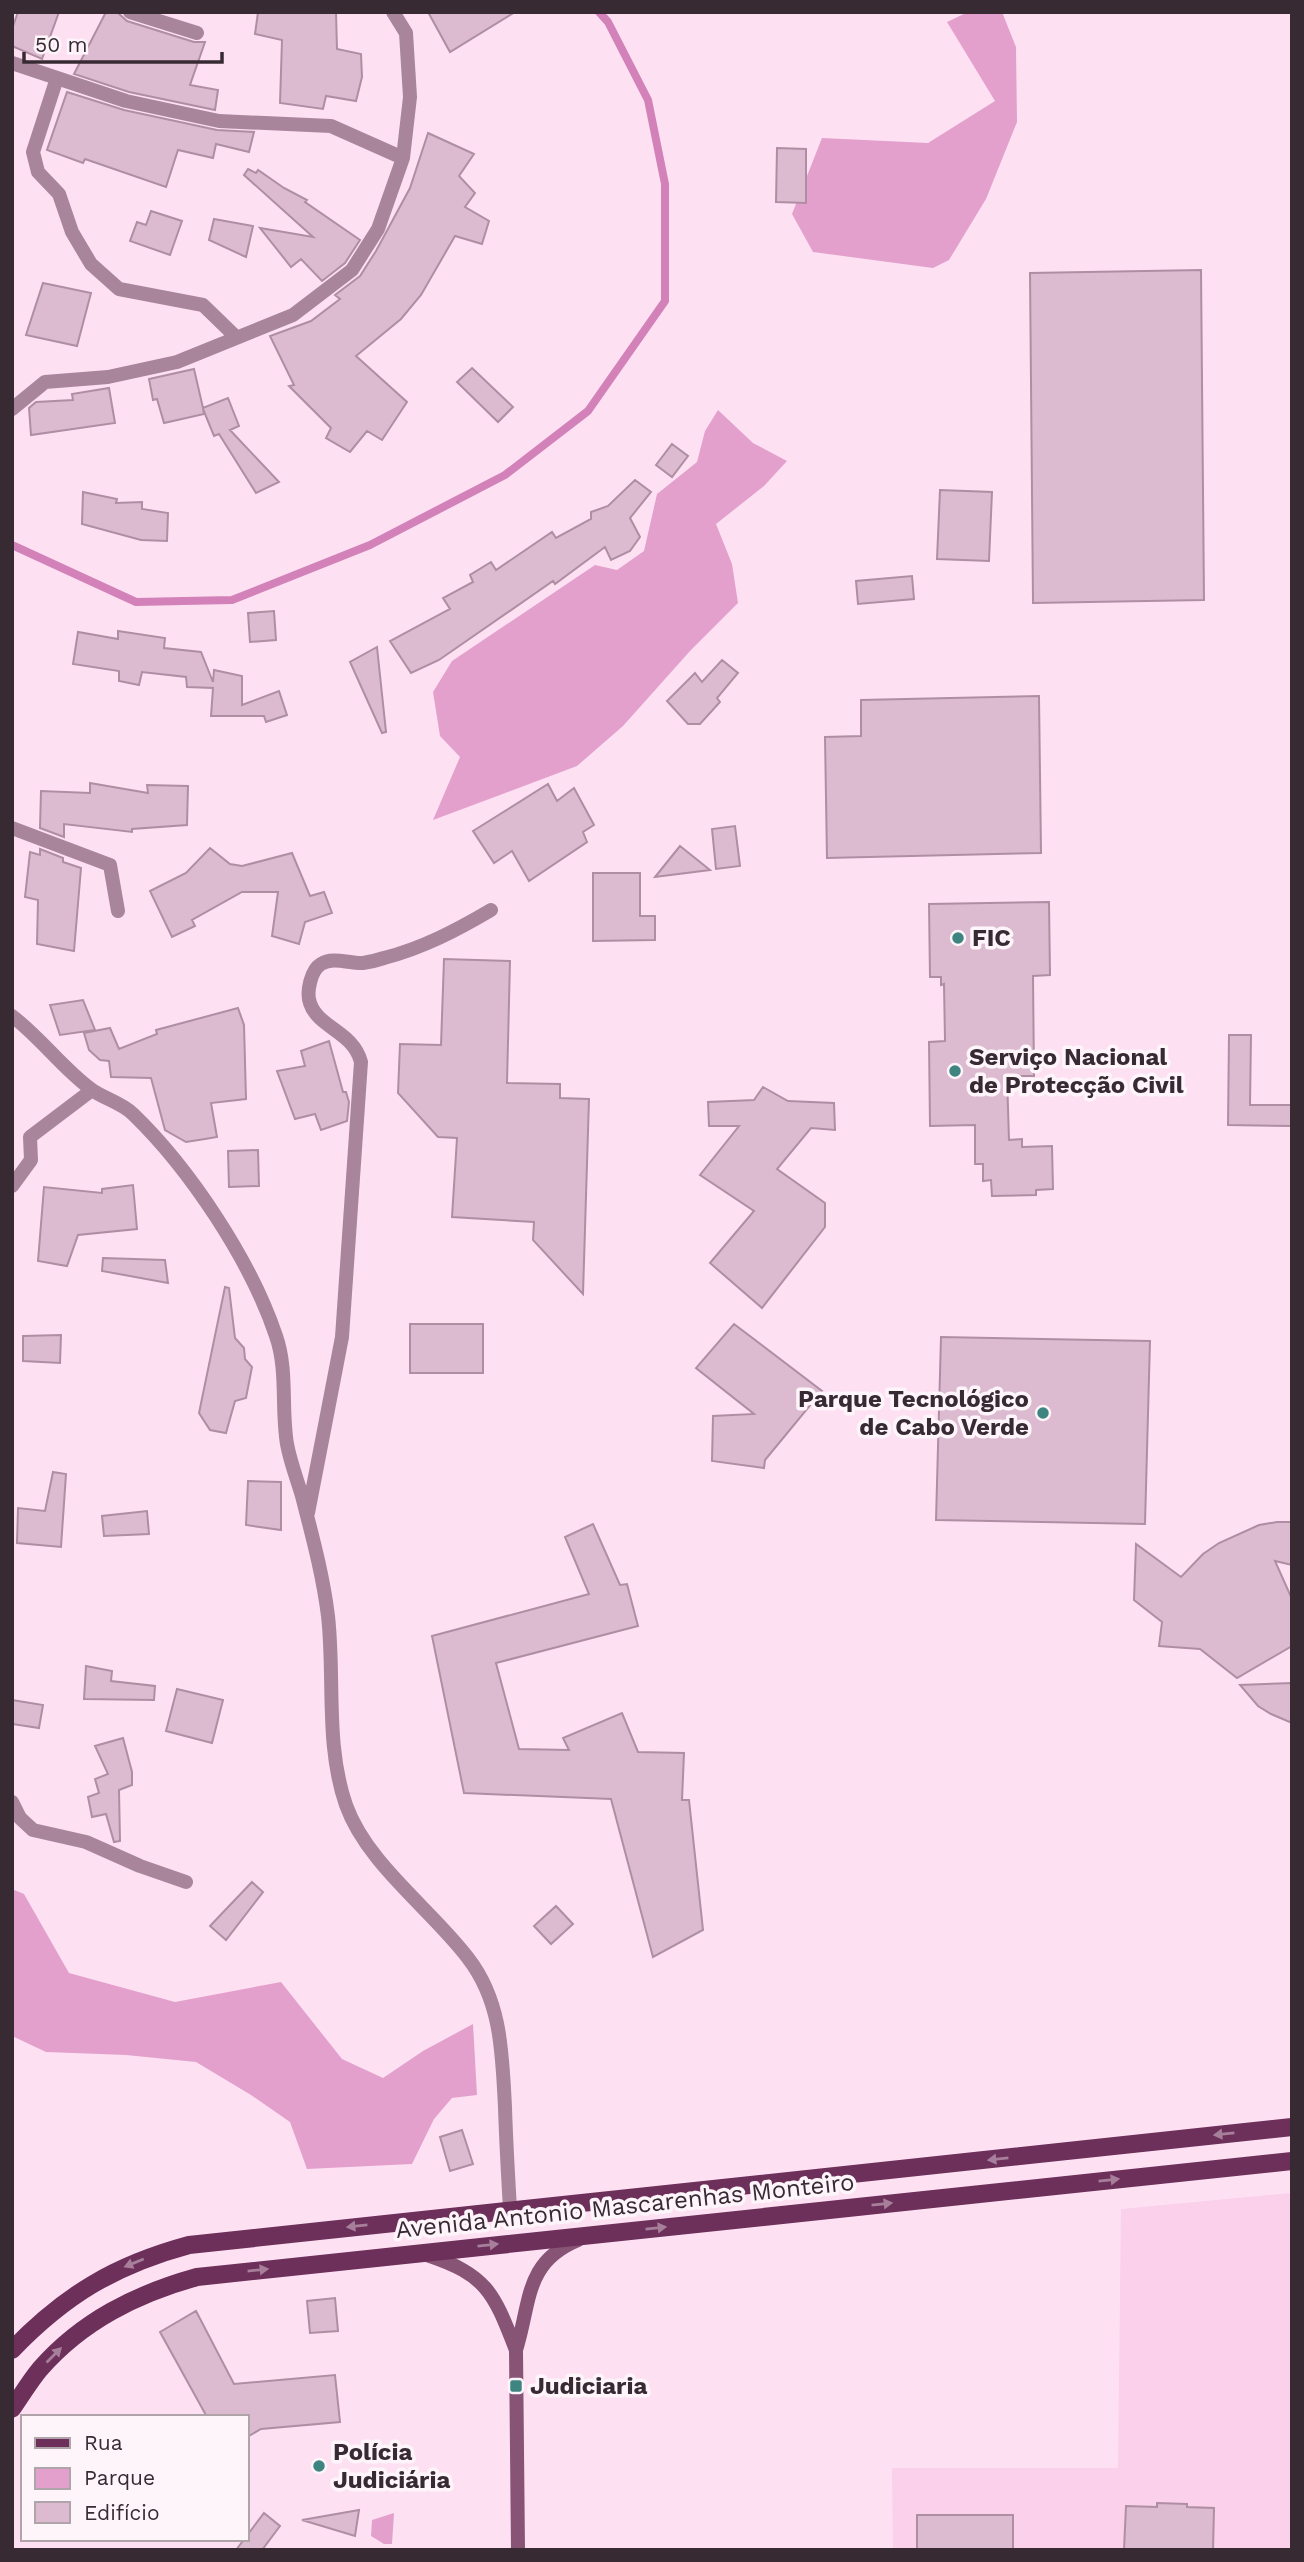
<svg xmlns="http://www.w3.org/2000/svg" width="1304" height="2562" viewBox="0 0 1304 2562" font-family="'Work Sans',sans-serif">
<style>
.built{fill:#fad0ea}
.green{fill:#e4a0cd}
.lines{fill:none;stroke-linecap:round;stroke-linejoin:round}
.stream{stroke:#d382b9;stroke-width:8}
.building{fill:#dcbad0;stroke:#af8ea3;stroke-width:2}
.minor{stroke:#a9859c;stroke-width:14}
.secondary{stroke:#875476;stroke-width:14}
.primary{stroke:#6d305b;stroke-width:18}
.oneway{fill:#a77f9b}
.poi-dot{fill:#3e8581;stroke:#fdf5fa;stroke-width:2.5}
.labels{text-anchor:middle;stroke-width:7;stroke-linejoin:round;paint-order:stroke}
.poi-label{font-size:24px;font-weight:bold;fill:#382a33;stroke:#fdf5fa;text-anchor:start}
.street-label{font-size:24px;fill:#382a33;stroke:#fdf5fa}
</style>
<rect width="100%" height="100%" fill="#fde1f3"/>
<!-- built -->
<path class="built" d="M1292 2193V2550H893L892 2468H1118L1121 2209Z"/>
<!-- green -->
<path class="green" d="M968 12H1002L1016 47 1017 122 986 199 949 260 933 268 813 252 792 214 822 138 928 143 995 101 947 22Z
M718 410 753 443 787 461 764 486 716 524 732 564 738 603 690 651 623 726 577 766 433 820 460 757 440 736 433 692 452 661 595 565 617 570 644 551 657 494 697 462 705 431Z
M12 1889 24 1894 69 1973 175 2002 281 1982 342 2059 383 2078 423 2051 473 2024 477 2095 452 2098 434 2119 412 2164 307 2169 290 2122 251 2095 196 2062 126 2055 46 2052 12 2036Z
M394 2513 392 2544H384L371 2536 372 2520Z"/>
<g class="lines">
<!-- stream -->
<path class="stream" d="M12 545 136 602 232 600 370 545 505 475 588 411 665 301V184L648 100 608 22 599 12"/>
</g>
<!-- building -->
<path class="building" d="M18 12H59L42 59 12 46V29Z
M106 12H117L127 21 194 42H205L190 85 218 90 215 110 129 92 74 74Z
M258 12H336L337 49 361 54 362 77 356 101 326 96 323 109 280 103 282 40 255 34Z
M428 12H515L450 52Z
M67 92 124 110 217 130 254 132 249 152 216 144 213 158 178 150 166 187 85 159 83 163 47 150Z
M428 133 474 154 459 176 475 193 465 207 489 221 482 244 455 236 421 295 401 319 356 356 407 402 382 440 367 431 350 452 326 438 331 428 289 386 294 385 270 336 311 321 340 299 335 295 360 276 376 251 410 188Z
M777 148 806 149V203L776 202Z
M248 169 256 173 258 170 284 188 307 200 305 202 360 240 345 263 322 281 301 259 291 267 260 228 313 237 244 175Z
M151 211 182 221 170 255 130 241 137 222 146 225Z
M214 219 253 226 246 257 209 240Z
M1201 270 1204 600 1033 603 1030 273Z
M43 283 91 293 77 346 26 335Z
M472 368 513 407 498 422 457 382Z
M194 369 203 408 228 398 239 426 230 430 279 482 256 493 219 434 214 436 203 409 204 414 164 423 157 399 153 400 149 379Z
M109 388 115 423 31 435 29 408 36 402 73 400 72 394Z
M672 444 688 456 672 477 656 465Z
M635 480 651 492 630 518 640 537 630 551 611 560 605 547 555 584 553 581 439 660 411 673 390 641 450 609 443 598 473 582 470 575 491 562 496 570 552 532 556 538 591 519V512L608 506Z
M940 490 992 492 989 561 937 559Z
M83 492 117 499 116 503 142 502V509L168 513 167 541 141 540 82 524Z
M912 576 914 599 858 604 856 581Z
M274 611 276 640 250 642 248 613Z
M118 631 165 638 164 648 201 652 213 682 214 670 242 676V705L279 691 287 715 266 722 264 716H211L213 688 187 687 186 677 142 672 139 685 119 681V671L73 664 78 632 118 639Z
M377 647 386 732 382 733 350 662Z
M722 660 738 673 717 698 720 702 700 724H688L667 701 695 673 702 682Z
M1039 696 1041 853 827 858 825 737 861 736V700Z
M90 783 148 793 147 785 188 786 187 825 132 829V832L64 824V837L40 828 41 791 90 793Z
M548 784 557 801 574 788 594 825 583 832 587 842 529 881 512 851 494 863 473 831Z
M735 826 740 866 716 869 712 829Z
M680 846 710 870 655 877Z
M210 848 230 864 242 866 292 853 310 896 324 892 332 913 305 922 299 944 272 936 278 892H242L192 920 195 926 172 937 150 891 186 873Z
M40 849 63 858V862L81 868 74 951 37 944 38 900 25 897 30 852 40 855Z
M593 873H640V916H655V940L593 941Z
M1049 902 1050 975 1033 976 1034 1076H1007L1009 1140 1022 1139V1147L1052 1146 1053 1189 1036 1190V1195L992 1196 991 1180 983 1181V1164H975V1125L930 1126 929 1042 945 1041 944 984 941 985V977H930L929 904Z
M444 959 510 961 507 1083 560 1084V1098L589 1099 583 1294 533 1240 534 1222 452 1217 457 1138 438 1137 398 1093 400 1044 441 1045Z
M83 1000 95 1030 60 1035 50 1005Z
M238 1008 244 1025 246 1099 211 1103 217 1137 205 1139 186 1142 165 1130 151 1078 111 1077 109 1061 100 1060 89 1050 84 1033 110 1028 119 1049 157 1034 156 1030Z
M1229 1035H1251L1250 1105H1292V1126L1228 1125Z
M329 1041 343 1092H346L349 1102 347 1121 321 1130 315 1114 295 1119 277 1071 305 1066 301 1051Z
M763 1087 788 1101 834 1103 835 1130 811 1128 777 1169 825 1203V1227L762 1308 710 1263 754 1211 700 1175 739 1126H709L708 1102 754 1100Z
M258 1150 259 1186 229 1187 228 1151Z
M133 1185 137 1229 78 1235 67 1266 38 1261 44 1187 102 1193V1189Z
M103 1258 165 1260 168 1283 102 1271Z
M225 1287 229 1288 235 1338 244 1348 245 1359 252 1367 246 1398 235 1401 226 1433 210 1430 199 1413Z
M410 1324H483V1373H410Z
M734 1324 822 1391 765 1460 764 1468 712 1461 713 1416 754 1414 696 1368Z
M61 1335 60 1363 23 1361V1336Z
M941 1337 1150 1341 1145 1524 936 1520Z
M53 1472 66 1474 61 1547 17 1543 18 1508 45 1511Z
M248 1481 281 1482V1530L246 1525Z
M147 1511 149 1534 104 1536 102 1516Z
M1277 1522H1292V1565L1275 1561 1292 1599V1646L1237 1678 1200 1649 1159 1646 1162 1622 1134 1600 1136 1544 1181 1577 1203 1554 1219 1543 1259 1525Z
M593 1524 620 1585 627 1584 638 1626 496 1663 519 1749 569 1750 563 1738 622 1713 638 1752 684 1753 682 1800H689L703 1930 653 1957 611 1799 464 1793 432 1636 589 1594 565 1537Z
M86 1666 112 1671 111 1681 155 1686 154 1700 84 1699Z
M1292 1683V1723L1271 1714 1258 1706 1240 1685Z
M177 1689 223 1700 212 1743 166 1731Z
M12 1700 43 1705 39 1728 12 1724Z
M123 1738 132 1772V1785L119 1790 120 1841 114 1842 106 1814 92 1817 88 1797 99 1793 95 1779 108 1774 95 1746Z
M252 1882 263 1892 226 1940 210 1926Z
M556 1906 573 1924 551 1944 534 1926Z
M462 2130 473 2164 450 2171 440 2137Z
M335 2298 338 2331 310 2333 307 2301Z
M196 2311 234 2384 335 2375 340 2422 261 2429 247 2437V2417H207L160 2332Z
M1157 2503 1187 2504V2507L1214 2508 1213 2550H1124L1126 2506 1157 2507Z
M359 2510 355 2536 302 2520Z
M264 2513 280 2526 262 2550H236Z
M917 2515H1013V2550H917Z"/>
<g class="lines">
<!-- minor -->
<path class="minor" d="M130 12 197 33
M12 63 126 101 219 121 331 126 403 158
M57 78 33 152 38 172 59 194 72 232 91 264 119 289 203 305 235 336
M12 409 45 382 108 377 177 362 293 315 352 270 378 229 403 158 410 97 406 33 393 12
M12 828 110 865 118 911
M12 1016C41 1038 63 1069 92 1090 105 1099 122 1103 133 1114 190 1169 251 1261 276 1336 288 1370 281 1408 287 1444 290 1461 297 1479 302 1496 312 1535 323 1575 328 1616 335 1678 325 1745 346 1805 367 1864 431 1909 468 1958 502 2002 502 2054 505 2107 506 2141 508 2175 510 2209
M12 1186 31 1160 30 1137 92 1090
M308 1513 342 1337 361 1062C353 1031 318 1028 310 1003 306 992 311 970 321 964 333 956 350 964 363 963 370 962 378 960 384 958 423 948 457 930 491 910
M12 1802 20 1818 33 1830 86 1842 140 1866 186 1882"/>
<!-- secondary -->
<path class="secondary" d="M427 2255C488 2275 494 2294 516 2350
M518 2550 516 2350C531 2303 524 2262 578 2240"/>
<!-- primary -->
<path class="primary" d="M12 2350C65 2295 115 2265 189 2245L1292 2127
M12 2409C21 2396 30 2381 40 2369 82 2321 136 2294 197 2277L1292 2161"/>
</g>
<!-- one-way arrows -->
<defs><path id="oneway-solid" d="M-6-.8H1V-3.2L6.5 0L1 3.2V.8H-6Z" transform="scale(1.75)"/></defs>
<g class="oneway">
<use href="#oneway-solid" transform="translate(1224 2134) rotate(174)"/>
<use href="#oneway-solid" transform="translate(998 2159) rotate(174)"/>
<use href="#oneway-solid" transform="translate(1109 2180) rotate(-6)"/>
<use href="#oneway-solid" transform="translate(882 2204) rotate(-6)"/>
<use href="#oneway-solid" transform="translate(357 2226) rotate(174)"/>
<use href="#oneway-solid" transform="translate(656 2228) rotate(-6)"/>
<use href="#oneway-solid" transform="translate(488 2245) rotate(-6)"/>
<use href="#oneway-solid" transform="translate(134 2263) rotate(158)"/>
<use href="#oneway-solid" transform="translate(258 2270) rotate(-6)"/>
<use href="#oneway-solid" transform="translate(54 2355) rotate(-45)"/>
</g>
<!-- markers -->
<g class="poi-dot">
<circle cx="958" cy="938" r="7"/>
<circle cx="955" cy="1071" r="7"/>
<circle cx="1043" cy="1413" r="7"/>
<rect x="509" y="2379" width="14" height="14" rx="3.5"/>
<circle cx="319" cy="2466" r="7"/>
</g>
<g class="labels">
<!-- poi labels -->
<g class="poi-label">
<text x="972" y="946">FIC</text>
<text x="969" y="1065">Serviço Nacional<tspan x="969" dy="28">de Protecção Civil</tspan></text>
<text x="1029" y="1407" text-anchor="end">Parque Tecnológico<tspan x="1029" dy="28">de Cabo Verde</tspan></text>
<text x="530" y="2394">Judiciaria</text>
<text x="333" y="2460">Polícia<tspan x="333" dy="28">Judiciária</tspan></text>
</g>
<!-- street labels -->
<g class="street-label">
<text transform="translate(625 2206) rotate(-6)" y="8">Avenida Antonio Mascarenhas Monteiro</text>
</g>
</g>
<!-- border -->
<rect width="1304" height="2562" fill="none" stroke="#382a33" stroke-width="28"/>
<!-- legend -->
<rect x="21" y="2415" width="228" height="126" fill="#fdf5fa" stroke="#aea4aa" stroke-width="2"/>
<rect x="35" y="2438" width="35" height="10" fill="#6d305b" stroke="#aea4aa" stroke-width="2"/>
<text x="84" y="2450" font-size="21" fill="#382a33">Rua</text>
<rect x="35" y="2468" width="35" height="21" fill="#e4a0cd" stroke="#aea4aa" stroke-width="2"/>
<text x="84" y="2485" font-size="21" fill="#382a33">Parque</text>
<rect x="35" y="2502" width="35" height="21" fill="#dcbad0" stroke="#aea4aa" stroke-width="2"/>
<text x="84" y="2520" font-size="21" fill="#382a33">Edifício</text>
<!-- scale -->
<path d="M24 52v10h198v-10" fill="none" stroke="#382a33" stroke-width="3.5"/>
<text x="35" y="52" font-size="21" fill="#382a33" stroke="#fdf5fa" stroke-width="5" paint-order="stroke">50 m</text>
</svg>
